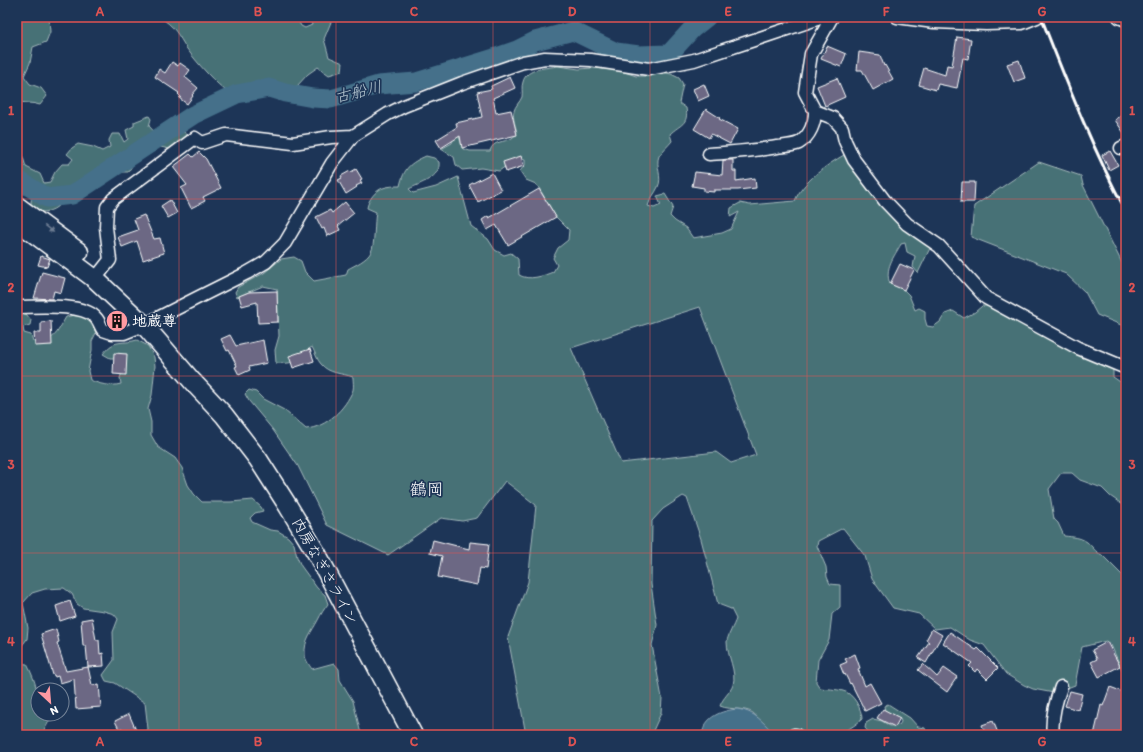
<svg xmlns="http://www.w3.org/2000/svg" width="1143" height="752" viewBox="0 0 1143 752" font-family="Itim,'Klee One',sans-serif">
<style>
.green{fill:#477176;stroke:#a3b8ba;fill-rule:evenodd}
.water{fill:#44708a;stroke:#8fa9b9}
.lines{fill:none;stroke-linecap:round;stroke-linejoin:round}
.river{stroke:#44708a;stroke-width:19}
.building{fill:#6c6784;stroke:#fff}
.minor-casing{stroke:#fff;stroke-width:15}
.highway-casing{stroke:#fff;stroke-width:21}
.minor{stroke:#1d3557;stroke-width:12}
.highway{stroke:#1d3557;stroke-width:18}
.rail{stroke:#fff;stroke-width:3}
.oneway{fill:#6c7c92}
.grid{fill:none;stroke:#de5353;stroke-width:1;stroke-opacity:0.55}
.labels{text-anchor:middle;stroke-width:3.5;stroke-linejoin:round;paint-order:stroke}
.poi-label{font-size:15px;font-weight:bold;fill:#fff;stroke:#1d3557;text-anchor:start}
.street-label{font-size:15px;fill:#fff;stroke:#1d3557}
.water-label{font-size:16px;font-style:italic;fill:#b4c6d0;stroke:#1d3557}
.quarter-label{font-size:17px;fill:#fff;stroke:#1d3557}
.neatline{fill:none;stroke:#de5353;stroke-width:1.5}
.grid-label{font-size:13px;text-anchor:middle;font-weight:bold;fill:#de5353}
</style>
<rect width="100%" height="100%" fill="#1d3557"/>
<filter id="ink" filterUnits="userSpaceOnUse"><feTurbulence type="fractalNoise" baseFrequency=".025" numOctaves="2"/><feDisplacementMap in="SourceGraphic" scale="8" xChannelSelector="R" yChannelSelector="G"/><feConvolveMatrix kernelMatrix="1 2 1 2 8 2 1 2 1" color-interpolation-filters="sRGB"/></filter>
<g filter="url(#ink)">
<!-- green -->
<path class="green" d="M17 17H49L50 32 46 42 33 47 30 63 24 76 30 84 41 88 47 96 40 105C32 102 24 104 17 101V31L19 27 17 26Z
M159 17H296L301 26 305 28 312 25 310 17H335L331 22 324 39 329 57 343 63 342 71 329 75 318 67 308 74 297 86 285 95 265 96 254 91H238L230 94C214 82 199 65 187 49 178 35 175 26 159 17Z
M558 66 579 69 592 68 619 70 636 76H649L662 72 671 74 679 78 683 84 679 103 686 108C689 125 680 124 670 134L672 141C668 146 662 151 659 156 655 166 663 177 658 187 655 194 650 198 648 206L654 208 661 205 657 196 665 194 673 207 670 216 675 221 686 228 693 238 722 233 731 229 739 212 730 217 731 208 740 203 750 205 795 201C801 183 828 164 844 155L855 169 932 244 918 273 913 267 915 256 907 252 905 243 901 244C894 257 884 268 890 284L904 290 909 295 915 310 919 308 925 311V319L927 326 933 327 940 322 945 314 953 311 964 318 975 312 982 306H990L1113 368V377L1126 386V507L1110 496 1102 488 1080 480 1072 473H1061L1049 489 1054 519 1058 523 1064 536C1073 537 1080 537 1087 542 1092 546 1095 552 1102 555L1126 579V679L1111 645 1106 641 1082 647 1075 685 1054 693 1033 689 1024 685 1006 674 984 645 970 640 950 627 935 629 919 614 893 608 872 579 865 556 843 528 818 541 817 546 826 567 827 577 830 584 840 585V607L832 614 829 640 818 660 816 682 820 688C827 689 836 689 843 691 853 693 862 709 862 719 840 740 820 735 793 728L788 735H765C763 729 761 722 757 717 750 706 731 711 720 706 723 697 730 693 733 685 737 671 727 656 727 642 727 637 734 625 736 619L731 609 718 604 701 539 687 498 683 496 663 509 652 521 651 584 657 625 652 645 662 698 661 713 651 735H526L508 637 528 582 536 505 505 481 477 518 462 521 441 518 388 555 327 525 298 466 273 430 249 401 245 394 249 390 256 392 263 399 284 410 306 429C327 427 345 409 353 390 354 386 353 381 353 377 342 373 329 374 321 364 317 360 315 352 312 347 295 357 301 365 276 363L275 350 279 336 277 289 263 286 237 297 235 292 238 287 264 273 281 259 294 257 301 261 305 272 314 281 346 275 348 269C355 265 367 260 371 252 375 245 374 222 376 212L367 208C368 200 376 190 383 188 388 186 395 186 400 186 404 168 410 163 426 156L434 158 439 162C441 178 420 183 409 189L413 193 436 187 458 177 471 226 488 239 495 250 504 255 511 253 518 259 519 275C529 281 543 276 553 272L557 265 553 258 558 248 568 240 569 230 556 217 539 188 536 184 526 180 520 171 525 165V160L517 158 499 171 481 168 462 170 456 165 454 157 441 149 452 143 453 136 457 130 463 149 470 151H490C493 140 504 143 512 138 514 137 515 135 517 133 516 127 512 118 514 111 515 106 520 102 522 97 523 92 521 87 523 82 526 68 547 68 558 66ZM700 307 756 455 731 463 716 452 621 463 571 348Z
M149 116 151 119 149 126 159 137 164 141 172 134 181 130 189 136 174 150 156 146 138 157 128 172H105L96 181 78 185 65 192C64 196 63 201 60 204 53 212 40 214 30 211L32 194 24 185 17 180V148L22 154 26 167 40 174 44 183 50 182 55 172 62 164H69L73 159 67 154 72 148 78 144 93 147 102 151 110 147 109 140 112 134H120L124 142 128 139 126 130 134 126V122Z
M1039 162 1081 176 1083 185 1126 271V327L1097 315 1085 292 1066 274 971 237 974 206Z
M17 312 26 314 31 320 30 325 23 327 24 333 31 335 33 341C55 342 56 334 66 317 83 312 89 318 96 333L92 341V350L88 371 90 380C99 384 110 387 121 384L120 378 122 373 121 358H110L103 354C115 338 120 345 137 340L148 346 154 357 155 366 152 395 148 409 151 422V435L158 447 175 458 182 468 188 485 194 494 202 502H231L253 500 261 507 263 511 255 513 250 518 252 522 270 530 278 531 288 537 294 544 297 557 301 566 317 588 325 595 328 604C324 609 321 614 318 620 312 632 304 639 305 655 305 659 309 665 312 669L334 663 339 669 340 680 353 701 360 730 363 735H145L148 729 145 703 115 683 106 681 103 675 114 660 113 632 118 619 114 614 104 611 83 608 77 604 72 594 64 588 45 589 32 593 23 603 28 628 27 639 20 648 17 647Z
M17 663 27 664C37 684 38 692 38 714H48L50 719C40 740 39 735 17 735Z
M888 704 910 718 918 727 925 728 927 735H871L865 728 866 723 873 719 882 721 890 726 899 725 901 722 900 718 885 711 884 706Z"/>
<!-- water -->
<path class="water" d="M737 709C755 711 764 723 775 735H702C705 716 721 711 737 709Z"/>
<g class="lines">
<!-- river -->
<path class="river" d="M17 179 47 198 72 195 193 115 237 94 269 88 285 93 313 98 331 99 378 85 416 82 494 58 517 50 535 41 573 31 616 52 639 55 667 54 671 52 692 29 707 17"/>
</g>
<!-- building -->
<path class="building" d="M957 37 971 39 968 59 963 58 957 88 938 84 936 90 919 85 924 68 945 75 947 65 952 66Z
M827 46 846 54 841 67 821 59Z
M859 52 880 55 884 66 885 65 893 79 873 90 862 70H857Z
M1019 60 1025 78 1014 82 1007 64Z
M172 62 178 66 180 63 190 70 185 77 198 88 192 95 193 96 187 104 179 98 181 97 178 94 179 93 155 77 159 69 165 73Z
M510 77 515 88 493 98 496 113 511 110 517 135 462 148 460 136 441 148 436 140 457 127 456 123 482 117 477 92 492 89 491 86Z
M837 78 845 97 825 106 817 86Z
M704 84 709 96 698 101 693 89Z
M706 109 720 118 719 119 738 129 730 144 711 134 709 138 694 129Z
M1126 112V136L1115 120Z
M1110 151 1118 165 1109 170 1102 155Z
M199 152 206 159 221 188 203 197 205 201 191 208 181 188 187 185 173 167 190 154 193 157Z
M521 156 524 166 506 172 503 162Z
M723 160H733V171H736V181L755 178 756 188 738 190H714V192L704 191V188L692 186 695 172 722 175Z
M356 169 362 179 360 180 362 183 356 186 357 187 346 194 338 180 342 178 341 176 350 171 351 172Z
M492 173 501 190 478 202 469 185Z
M962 182H975L974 202H961Z
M539 189 556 217 508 245 496 225 487 230 482 220 488 216 489 218Z
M170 200 177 213 168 218 161 206Z
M345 202 354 213 338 226 340 230 327 236 324 228 322 229 316 217 330 210 332 213Z
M144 215 154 239 160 238 164 253 143 260 137 241 122 247 118 237 138 230 134 219Z
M41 256 50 259 47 267 38 265Z
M900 264 914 270 904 290 890 284Z
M42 272 65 278 61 293 54 291 52 299 34 298Z
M277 291 278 322 258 323 257 302 242 306 239 296 249 292Z
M51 321 52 345 35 346 34 333H41V322Z
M230 335 236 346 263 340 267 363 249 367 250 370 239 375 235 367 237 366 229 350 227 351 221 339Z
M310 349 314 361 293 368 289 356Z
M114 353 127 354 126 375 113 374Z
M433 540 469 549 470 542 489 544 486 569 480 568 477 585 438 577 442 556 430 553Z
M70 601 75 616 60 621 56 606Z
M92 618 96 640H99L100 654 103 653 104 666 88 667 92 685 99 684 101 707 76 709 74 679 60 683 58 676 55 677 54 675H53L41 634 56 629 59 642 57 643 66 671 88 667 86 646H83L81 620Z
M932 629 942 635 926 663 918 658 929 642 926 640Z
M950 632 976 650 978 648 998 668 987 679 977 669 975 672 969 666 972 663 943 643Z
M1107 642 1120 666 1099 677 1091 662 1097 659 1092 650Z
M855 654 860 668 858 669 865 686 870 683 881 703 865 711 851 683 850 684 845 674 844 675 840 665 847 662 845 659Z
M923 664 937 677 944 668 957 677 947 692 918 670Z
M1110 687 1126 693V735H1094L1101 705 1103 706Z
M1070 691 1082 694 1078 710 1065 706Z
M883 709 900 718 895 727 877 718Z
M129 714 138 735H125L122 728 119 729 115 721Z
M993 721 998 733 993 735H986L982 725Z"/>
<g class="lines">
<!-- minor casing -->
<g class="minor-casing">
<path id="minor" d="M832 17 811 54 805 92 815 111 833 118 842 128 845 141 854 160 885 201 907 224 939 246 986 298 1078 348 1126 368
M897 17 934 22 986 24 1022 23 1037 17
M1119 17 1126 20
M1121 148 1126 146
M709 154C732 152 755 151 777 147 784 146 792 146 799 143 810 136 815 123 815 111
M95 279 110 260 106 227 107 207 113 199 195 138 202 143 226 135 293 143 331 137 353 136
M17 307C37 307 81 303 95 317 99 320 100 326 103 330L112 333H124L144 325 197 298 247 273 266 262 285 243 332 163 353 136 388 114 404 106 462 83 523 62 545 58 591 60 649 69 694 60 823 17
M794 735H796
M1053 735C1051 719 1055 703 1061 687"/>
</g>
<!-- highway casing -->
<g class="highway-casing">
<path id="highway" d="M17 206 79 252
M17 221 95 279 144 325 192 381 224 415 258 459 288 506 317 554 413 735"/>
</g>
<!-- minor -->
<use href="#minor" class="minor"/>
<!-- highway -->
<use href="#highway" class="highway"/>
<!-- rail -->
<path class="rail" d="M1041 17C1067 83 1092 148 1126 211"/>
</g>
<!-- one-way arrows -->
<defs><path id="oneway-solid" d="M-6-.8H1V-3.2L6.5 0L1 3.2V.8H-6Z"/></defs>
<use class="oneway" href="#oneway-solid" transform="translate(49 229) rotate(36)"/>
</g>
<!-- grid -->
<path class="grid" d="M179 17V735M336 17V735M493 17V735M650 17V735M807 17V735M964 17V735M17 199H1126M17 376H1126M17 553H1126"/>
<!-- icons -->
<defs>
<g id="building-disc" transform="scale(1.15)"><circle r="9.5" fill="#ff9aa2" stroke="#1d3557"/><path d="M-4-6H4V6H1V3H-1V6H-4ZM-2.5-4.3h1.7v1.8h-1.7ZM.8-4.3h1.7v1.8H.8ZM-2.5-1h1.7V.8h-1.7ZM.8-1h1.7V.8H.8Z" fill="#111"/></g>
</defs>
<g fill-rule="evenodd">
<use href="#building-disc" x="117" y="321"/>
</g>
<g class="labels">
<!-- poi labels -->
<g class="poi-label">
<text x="132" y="326">地蔵尊</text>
</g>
<!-- street labels -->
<g class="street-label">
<text transform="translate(325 571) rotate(61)" y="5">内房なぎさライン</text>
</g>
<!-- water labels -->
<g class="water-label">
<text transform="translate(358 91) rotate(-13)" y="6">古船川</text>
</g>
<!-- quarter labels -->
<g class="quarter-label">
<text x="427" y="495">鶴岡</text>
</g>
</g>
<!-- margin -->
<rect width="1143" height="752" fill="none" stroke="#1d3557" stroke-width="44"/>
<!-- north arrow -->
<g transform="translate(50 702) rotate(154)"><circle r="19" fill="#1d3557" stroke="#77869a"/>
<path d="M0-3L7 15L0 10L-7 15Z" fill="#ff9aa2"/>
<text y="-6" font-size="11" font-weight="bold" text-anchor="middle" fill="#ffffff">N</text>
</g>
<rect x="22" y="22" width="1099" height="708" class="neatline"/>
<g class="grid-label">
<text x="100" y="16">A</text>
<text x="258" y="16">B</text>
<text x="414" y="16">C</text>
<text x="572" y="16">D</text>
<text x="728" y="16">E</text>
<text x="886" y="16">F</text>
<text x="1042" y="16">G</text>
<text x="11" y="115">1</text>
<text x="1132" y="115">1</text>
<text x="11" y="292">2</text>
<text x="1132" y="292">2</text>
<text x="11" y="469">3</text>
<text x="1132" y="469">3</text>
<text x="11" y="646">4</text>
<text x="1132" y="646">4</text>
<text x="100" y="746">A</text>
<text x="258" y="746">B</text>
<text x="414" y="746">C</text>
<text x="572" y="746">D</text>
<text x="728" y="746">E</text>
<text x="886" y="746">F</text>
<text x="1042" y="746">G</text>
</g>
</svg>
